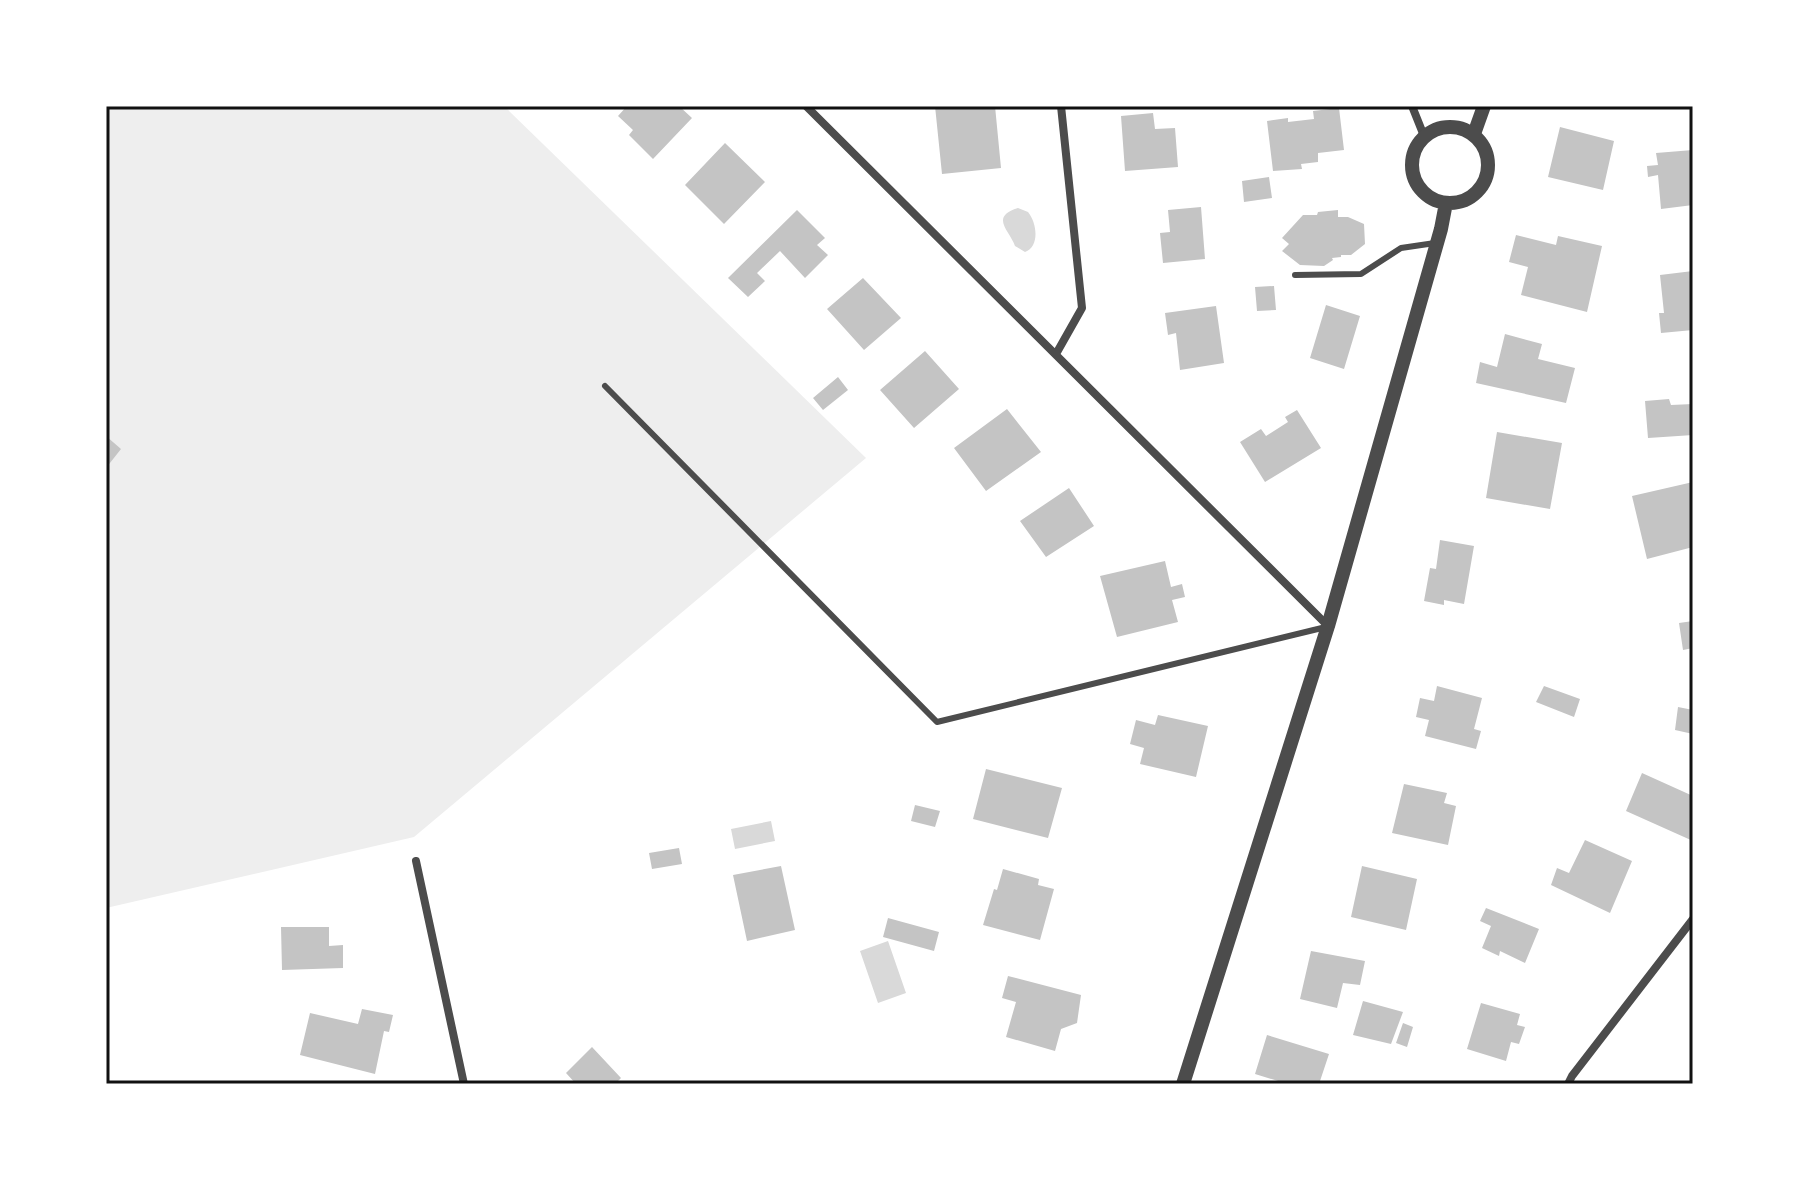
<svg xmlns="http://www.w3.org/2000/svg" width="1799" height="1190" viewBox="0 0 1799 1190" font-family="Raleway,sans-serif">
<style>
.green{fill:#eee}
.water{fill:#d9d9d9}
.building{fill:#c4c4c4}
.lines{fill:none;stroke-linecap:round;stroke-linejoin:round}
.service{stroke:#4c4c4c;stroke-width:6}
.minor{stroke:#4c4c4c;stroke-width:8}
.tertiary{stroke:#4c4c4c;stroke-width:14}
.neatline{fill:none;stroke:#111;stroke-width:3}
</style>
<rect width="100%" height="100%" fill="#fff"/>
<!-- green -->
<path class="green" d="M106 106H504L866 458 414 837 106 908Z"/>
<!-- water -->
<path class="water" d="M1018 208 1028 212C1037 223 1040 246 1025 252L1015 246C1010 231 989 217 1018 208Z
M771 821 775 841 735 849 731 829Z
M888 941 906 993 878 1003 860 951Z"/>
<!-- building -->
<path class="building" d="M627 106H679L692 118 653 159 629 135 633 130 618 116Z
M935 106H995L1001 168 942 174Z
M1339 108 1344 150 1318 153V162L1301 164 1302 169 1273 171 1267 121 1288 118V122L1314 119 1313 111Z
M1153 113 1155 129 1175 128 1178 167 1125 171 1121 116Z
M1560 127 1614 141 1603 190 1548 177Z
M725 143 765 182 724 224 685 185Z
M1693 150V205L1661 209 1658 175 1648 177 1647 166 1658 165 1656 153Z
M1269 177 1272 198 1244 202 1242 181Z
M1201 207 1205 259 1163 263 1160 233 1170 232 1168 210Z
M797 210 825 238 817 245 828 255 805 278 780 251 757 273 765 281 748 297 728 278Z
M1338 210V217H1348L1364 224 1365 244 1351 255H1341V257L1332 258 1333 260 1324 266 1300 265 1282 251 1289 244 1282 238 1303 215H1317L1318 212Z
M1516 235 1556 245 1558 236 1602 246 1587 312 1521 295 1528 267 1509 262Z
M1693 271V330L1661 333 1659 313H1664L1660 275Z
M863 278 901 318 864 350 827 309Z
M1274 286 1276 310 1257 311 1255 287Z
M1326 305 1360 316 1344 369 1310 358Z
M1216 306 1224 363 1180 370 1176 333 1168 335 1165 313Z
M1505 334 1542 344 1538 359 1575 368 1566 403 1476 383 1480 362 1497 367Z
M925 351 959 389 914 428 880 390Z
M838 377 848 390 823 410 813 398Z
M1669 399 1671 405 1693 404V435L1648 438 1645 401Z
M1007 409 1041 452 986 491 954 448Z
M1297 410 1321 448 1265 482 1240 442 1261 429 1266 436 1288 422 1285 417Z
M1497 432 1562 443 1550 509 1486 498Z
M106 436 121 449 106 468Z
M1693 482V547L1647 559 1632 496Z
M1069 488 1094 526 1046 557 1020 521Z
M1440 540 1474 546 1464 604 1444 600V605L1424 601 1430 568 1436 569Z
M1165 561 1171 587 1182 584 1185 597 1172 600 1178 622 1117 637 1100 576Z
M1693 621V648L1683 650 1679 623Z
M1437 686 1482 698 1474 729 1481 731 1476 749 1425 736 1429 720 1416 717 1420 698 1434 701Z
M1544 686 1580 699 1574 717 1536 702Z
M1678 707 1693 710V734L1675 730Z
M1158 715 1208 726 1196 777 1140 764 1144 748 1130 744 1136 720 1155 725Z
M986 769 1062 788 1048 838 973 819Z
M1642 773 1693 796V841L1626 811Z
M1404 784 1447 793 1444 803 1456 806 1448 845 1392 833Z
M915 805 940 811 935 827 911 821Z
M1585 840 1632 861 1610 913 1551 885 1557 868 1569 873Z
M679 848 682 864 652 869 649 853Z
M781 866 795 930 747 941 733 875Z
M1362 866 1417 879 1406 930 1351 917Z
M1003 869 1039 879 1038 885 1054 889 1040 940 983 925 994 889 997 890Z
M1486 908 1539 929 1525 963 1500 951 1499 956 1482 948 1491 926 1480 921Z
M888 918 939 932 934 951 883 937Z
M281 927H329V946L343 945V968L282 970Z
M1311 951 1365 961 1360 985 1343 983 1337 1008 1300 999Z
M1008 976 1081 995 1077 1023 1061 1029 1055 1051 1006 1037 1016 1002 1002 998Z
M1363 1001 1403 1012 1391 1044 1353 1035Z
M1481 1003 1520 1014 1517 1025 1525 1027 1519 1044 1511 1042 1506 1061 1467 1049Z
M362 1009 393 1015 389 1032 384 1031 375 1074 300 1055 310 1013 358 1024Z
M1403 1023 1413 1027 1407 1047 1396 1043Z
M1267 1035 1329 1054 1319 1084H1301L1293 1081 1292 1084H1288L1255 1074Z
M592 1047 621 1078 615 1084H576L566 1073Z"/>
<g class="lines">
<!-- service -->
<path class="service" d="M1295 275 1361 274 1401 248 1435 243
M605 386 937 722 1326 627"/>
<!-- minor -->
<path class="minor" d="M806 106 1328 626
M1412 106 1424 136
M1056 354 1082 308 1061 106
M416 861 464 1084
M1568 1084 1572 1076 1693 919"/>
<!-- tertiary -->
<path class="tertiary" d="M1412 165a38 38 0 1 1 76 0a38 38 0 1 1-76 0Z
M1474 134 1484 106
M1183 1084 1328 626 1441 229 1446 203"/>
</g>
<!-- border -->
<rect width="1799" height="1190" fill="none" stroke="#ffffff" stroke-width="216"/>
<rect x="108" y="108" width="1583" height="974" class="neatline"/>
</svg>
